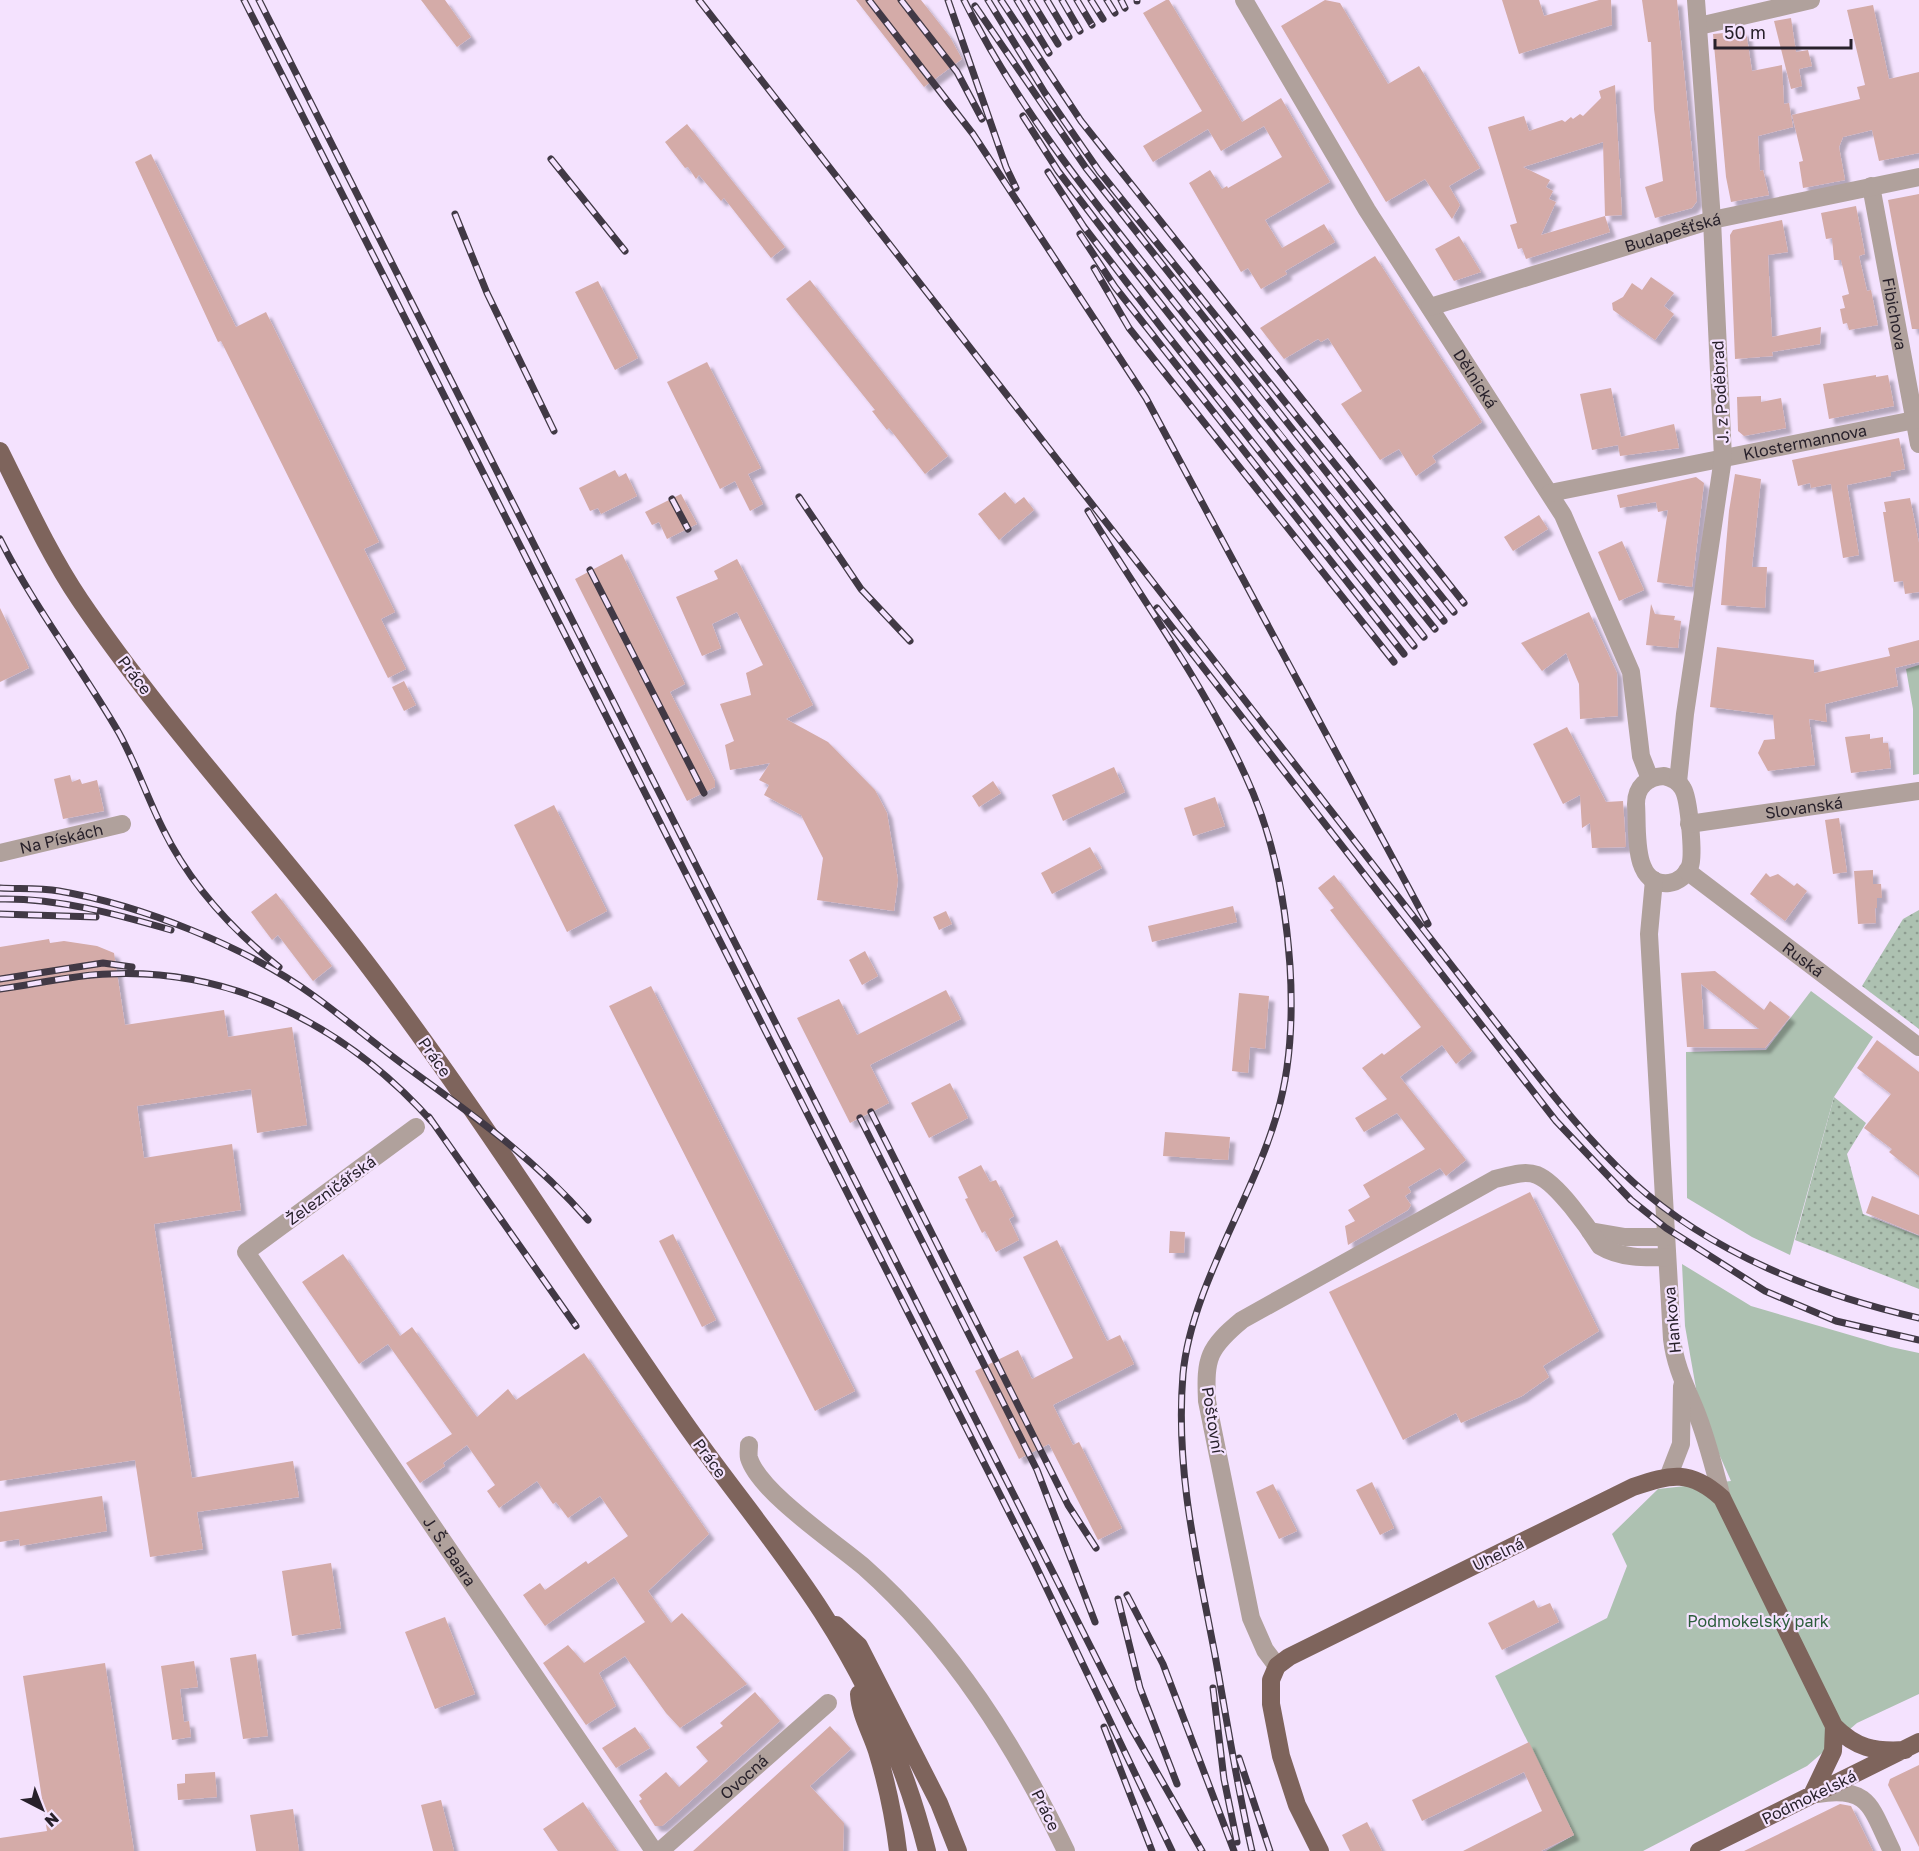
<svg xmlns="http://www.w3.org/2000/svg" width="1919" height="1851" viewBox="0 0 1919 1851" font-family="'Golos Text',sans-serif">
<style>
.grass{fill:url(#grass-dots)}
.green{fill:#adc1b1}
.building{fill:#d4aba8;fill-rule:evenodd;filter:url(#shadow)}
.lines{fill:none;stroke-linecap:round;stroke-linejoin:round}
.minor{stroke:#b0a19c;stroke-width:18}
.major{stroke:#7e645c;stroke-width:18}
.rail-casing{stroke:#413945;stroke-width:7}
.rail{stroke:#f4e2fe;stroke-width:4.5;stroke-dasharray:14;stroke-linecap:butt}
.labels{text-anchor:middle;stroke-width:4.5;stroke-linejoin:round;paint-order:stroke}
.street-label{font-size:16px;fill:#28212b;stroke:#f4e2fe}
.park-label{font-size:16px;fill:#2c5d3b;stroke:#f4e2fe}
</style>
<defs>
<pattern id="grass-dots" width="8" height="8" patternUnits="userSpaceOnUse" patternTransform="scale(1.5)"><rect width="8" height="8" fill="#adc1b1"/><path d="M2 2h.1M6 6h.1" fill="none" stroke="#8d9c90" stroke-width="1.8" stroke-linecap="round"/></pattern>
<filter id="shadow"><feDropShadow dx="5.5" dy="5.5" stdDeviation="1.5" flood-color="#0004"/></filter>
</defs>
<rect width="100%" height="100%" fill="#f4e2fe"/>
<!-- grass -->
<path class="grass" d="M1919 910V1029L1862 986 1903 919Z
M1834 1097 1866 1123 1847 1154 1863 1214 1919 1236V1289L1795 1240Z"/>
<!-- green -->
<path class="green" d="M1919 665V774L1913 775V709L1906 669Z
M1811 991 1873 1037 1834 1097 1790 1255 1752 1237 1687 1198 1686 1052 1766 1050Z
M1682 1264 1751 1306 1891 1347 1919 1353V1694L1857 1723 1807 1766 1643 1851H1546L1574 1835 1495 1676 1607 1618 1627 1566 1612 1534 1658 1489 1731 1481 1700 1411 1685 1326Z"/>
<!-- building -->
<path class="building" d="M421 0H445L471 37 457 47Z
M856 0H921L950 37 962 59 924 87Z
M1166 0H1169L1242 122 1281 98 1330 182 1265 220 1282 248 1324 224 1335 242 1285 271 1287 274 1261 289 1248 268 1241 272 1189 183 1210 170 1222 189 1227 186 1228 188 1282 157 1264 126 1221 151 1208 129 1153 162 1143 146 1202 111 1143 13Z
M1325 0 1340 3 1388 84 1419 66 1480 168 1449 186 1460 205 1452 219 1425 179 1386 202 1281 26Z
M1502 0H1539L1544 16 1599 0H1611L1612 25 1519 54Z
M1642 0H1677L1697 201 1692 208 1655 218 1645 187 1663 181 1654 109 1651 42H1648Z
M1873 5 1889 79 1919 72V153L1879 161 1872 130 1843 137 1839 147 1845 180 1803 188 1799 162 1803 161 1792 115 1860 99 1857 87 1865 85 1847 10Z
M1791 18 1796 52 1808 50 1812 66 1799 69 1802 86 1791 89 1774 21Z
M1746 31 1752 71 1782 65 1784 104 1789 103 1793 127 1758 136 1760 171 1763 170 1769 195 1731 202 1726 177 1713 34Z
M1615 85 1622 215 1605 216 1603 142 1523 167 1550 180 1546 187 1553 191 1549 199 1556 202 1541 235 1605 216 1610 232 1526 259 1522 248 1518 249 1510 225 1517 223 1488 127 1524 116 1529 131 1562 120 1565 122 1571 117 1573 119 1580 114 1583 116 1601 98 1599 91Z
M687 124 785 247 771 258 724 198 721 201 699 175 696 179 688 167 685 168 665 142Z
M151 154 236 327 266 312 379 542 364 549 395 612 381 619 406 669 388 678 221 341 218 342 135 162Z
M1919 194V329H1912L1888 200Z
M1856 206 1865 254 1859 256 1867 291 1871 290 1878 325 1849 330 1847 323 1843 324 1840 309 1845 308 1842 296 1849 294 1841 260H1834L1832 238 1826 239 1821 213Z
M1782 220 1788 252 1768 255 1772 337 1821 327 1820 344 1772 352 1773 356 1735 359 1730 235 1733 230Z
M1459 236 1481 272 1454 281 1435 249Z
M1375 256 1482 422 1432 456 1436 462 1416 476 1399 449 1380 460 1341 404 1362 391 1328 338 1321 342 1318 339 1284 359 1260 328Z
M1651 277 1674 293 1664 306 1674 314 1655 340 1613 310 1612 303 1623 297 1632 283 1642 290Z
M810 280 948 456 925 474 889 428 887 430 872 411 875 410 786 299Z
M598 281 638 358 615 370 575 292Z
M707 362 761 468 748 474 763 504 750 511 735 481 720 489 667 382Z
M1876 375V377L1888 375 1894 406 1829 419 1823 384Z
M1611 388 1621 437 1674 424 1679 448 1620 456 1618 445 1592 450 1580 394Z
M1761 396V402L1781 398 1786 428 1744 436 1738 431 1737 397Z
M1899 438 1905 469 1891 472V476L1847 485 1859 555 1843 558 1831 484 1811 488 1810 483 1798 486 1792 460Z
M615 470 619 477 626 473 637 496 601 514 598 508 590 511 579 488Z
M1735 474 1761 479 1752 567H1767L1765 608 1721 605 1729 511Z
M1696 477 1704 483 1692 587 1657 582 1668 510 1658 512 1656 502 1620 508 1617 495Z
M1005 492 1015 504 1024 497 1034 510 999 540 978 514Z
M681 494 697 524 667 539 659 522 652 525 645 512Z
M1910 498 1919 543V592L1905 594 1903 581 1894 582 1883 512H1886L1884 502Z
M1539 515 1548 529 1513 551 1504 537Z
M1622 541 1644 590 1619 601 1598 552Z
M622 554 685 684 670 692 715 781V787L687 801 575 579Z
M737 559 813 705 786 719 828 742 875 790 887 813 898 880 894 911 817 900 823 858 801 815 764 795 769 785 759 780 770 763 730 770 725 745 734 741 720 704 751 695 746 673 763 665 737 612 712 624 721 648 702 656 676 597 718 579 714 571Z
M1651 604 1655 614 1675 616 1674 620 1681 621 1678 648 1646 645Z
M0 608 29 668 0 682Z
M1589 612 1617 673 1618 716 1580 719 1579 684 1566 653 1542 671 1521 643Z
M1919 640V662L1895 668 1898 686 1825 704 1827 722 1809 719 1815 765 1768 771 1758 753 1764 740 1775 739 1773 715 1710 707 1717 647 1814 660V673L1890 656 1888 648Z
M404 681 416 705 404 711 392 687Z
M1567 727 1606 802 1623 801 1626 847 1592 848 1590 823 1582 828 1580 795 1563 804 1533 744Z
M1870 734V739L1883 737V743H1888L1891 768 1851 773 1845 737Z
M1114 767 1125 792 1063 821 1052 795Z
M70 775 72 782 80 779 82 784 97 780 104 811 63 819 54 779Z
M993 781 1001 793 979 807 972 796Z
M1215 797 1225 826 1193 836 1184 808Z
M554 805 607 911 567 932 514 825Z
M1839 818 1847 872 1833 874 1825 820Z
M1090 847 1102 868 1052 894 1041 873Z
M1873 870V884H1881L1882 898H1877V908H1875L1876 923 1858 924 1854 871Z
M1766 873 1770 877 1778 874 1794 886 1797 883 1807 891 1785 921 1750 894Z
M1334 875 1472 1051 1456 1064 1442 1045 1400 1077 1466 1160 1446 1176 1440 1168 1408 1187 1411 1192 1405 1196 1411 1205 1408 1210 1348 1245 1345 1226 1355 1221 1348 1210 1370 1197 1363 1185 1425 1149 1397 1113 1364 1132 1355 1118 1387 1099 1362 1068 1382 1053 1384 1055 1421 1027 1330 910 1334 908 1318 888Z
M276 893 332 966 313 981 278 935 272 940 251 912Z
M1233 906 1237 922 1152 942 1148 926Z
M946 911 952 924 939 930 933 917Z
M49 939 50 943 64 941 97 946 114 953 125 1025 224 1010 228 1037 292 1027 307 1125 257 1133 251 1089 137 1106 144 1158 232 1144 241 1210 154 1224 192 1478 293 1461 299 1497 197 1512 203 1549 150 1557 135 1460 0 1481V947Z
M865 951 878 976 862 985 849 960Z
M1715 971 1764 1010 1770 1001 1790 1017 1765 1048 1687 1047 1681 973ZM1701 984 1759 1029H1704Z
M651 986 855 1391 815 1411 609 1006Z
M946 990 961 1019 870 1065 889 1103 850 1123 797 1018 839 999 857 1035Z
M1239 993 1269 996 1265 1049 1250 1047 1248 1073 1232 1071Z
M1877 1040 1919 1072V1176L1889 1152 1892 1149 1864 1128 1891 1094 1857 1068Z
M950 1083 968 1118 929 1138 911 1103Z
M1165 1132 1230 1137 1228 1160 1163 1156Z
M981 1165 990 1182 996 1180 1014 1216 1009 1219 1019 1240 996 1252 985 1231 982 1233 965 1199 968 1198 958 1177Z
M1530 1192 1599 1331 1543 1366 1549 1377 1522 1396 1461 1423 1456 1413 1403 1440 1329 1292Z
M1872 1196 1919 1215V1235L1866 1213Z
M1170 1231 1185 1232 1184 1253H1169Z
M673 1234 716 1320 702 1327 659 1241Z
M1057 1240 1107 1341 1120 1335 1134 1364 1053 1405 1073 1445 1079 1442 1122 1528 1098 1540 1049 1444 1019 1459 975 1371 1018 1350 1032 1379 1073 1358 1023 1257Z
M343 1254 400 1336 412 1327 477 1417 508 1389 516 1400 584 1353 709 1534 648 1591 671 1623 682 1613 747 1684 680 1728 666 1713 625 1656 599 1673 616 1706 586 1725 543 1663 568 1645 584 1663 645 1622 614 1577 545 1626 523 1595 540 1583 545 1590 586 1561 588 1564 628 1536 600 1496 568 1518 556 1502 553 1504 537 1481 499 1508 487 1491 495 1485 467 1445 443 1463 445 1466 420 1483 406 1463 452 1434 388 1344 359 1364 302 1282Z
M1372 1482 1394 1528 1380 1535 1356 1490Z
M1273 1484 1297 1531 1279 1539 1256 1492Z
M102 1496 107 1531 20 1546 19 1539 0 1542V1512Z
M331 1563 341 1628 292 1636 282 1571Z
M1534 1600 1538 1608 1550 1603 1559 1622 1502 1650 1488 1623Z
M445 1617 475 1694 435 1709 405 1632Z
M256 1654 268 1736 243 1739 230 1658Z
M194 1661 198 1687 180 1689 184 1722 189 1721 191 1737 172 1740 161 1666Z
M105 1663 134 1851H0V1838L47 1831 23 1676Z
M755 1692 780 1721 674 1816 662 1826H655L639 1801 642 1799 639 1795 666 1772 679 1787 695 1773 708 1761 696 1747 723 1726 720 1723Z
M830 1726 851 1749 810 1786 844 1823 843 1851H693Z
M635 1727 650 1748 616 1768 602 1748Z
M1529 1742 1574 1835 1541 1851H1463L1542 1811 1524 1772 1422 1821 1412 1800Z
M1919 1765V1847L1888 1785 1890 1779Z
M215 1772 217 1797 178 1800 177 1784 185 1783V1774Z
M441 1800 454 1851H433L421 1805Z
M583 1802 595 1820 617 1851H558L543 1829Z
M1840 1804 1851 1806 1873 1851H1744Z
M293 1809 299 1851H256L250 1815Z
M1367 1822 1382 1851H1350L1342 1835Z"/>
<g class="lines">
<!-- minor -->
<g class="minor">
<path id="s1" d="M1244 0 1367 210 1563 515 1631 672 1641 756 1650 779"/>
<path d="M1699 26 1811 0"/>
<path id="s2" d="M1871 186 1919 444"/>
<path id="s3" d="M1430 307 1712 220 1919 177"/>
<path id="s4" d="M1550 493 1919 419"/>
<path d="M1664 776C1672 778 1679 781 1683 789 1689 799 1694 855 1690 866 1687 875 1678 882 1669 883 1631 887 1638 828 1636 804 1636 787 1647 777 1664 776Z"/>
<path d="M1678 782 1685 714 1723 458 1712 220 1696 0"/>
<path id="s5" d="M1689 824 1919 791"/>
<path id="s6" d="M0 853 122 824"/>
<path id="s7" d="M1687 871 1919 1047"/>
<path d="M1654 880 1649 934 1672 1339C1675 1365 1685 1385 1695 1409 1707 1438 1714 1468 1722 1498"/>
<path id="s8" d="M416 1127 246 1252 654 1851"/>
<path d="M1590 1231 1625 1237H1666"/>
<path d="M749 1445C749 1449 748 1454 749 1458 759 1492 836 1543 864 1567 953 1646 1015 1745 1066 1851"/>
<path d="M1669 1475 1681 1444 1682 1386"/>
<path d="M1277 1666 1265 1650 1251 1618 1207 1401C1205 1358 1208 1348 1242 1320L1495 1179C1508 1176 1524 1170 1537 1175 1557 1183 1588 1227 1600 1246 1620 1258 1644 1258 1667 1257"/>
<path d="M1817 1794C1871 1785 1871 1809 1892 1851"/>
<path id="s9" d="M660 1851 828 1703"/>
</g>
<!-- major -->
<path class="major" d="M0 451C25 501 49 554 80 600 166 727 271 838 364 960 477 1108 576 1267 682 1419 727 1484 779 1545 822 1612 869 1685 906 1767 927 1851
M836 1625 859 1646 939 1803 958 1851
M859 1694C860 1714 871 1732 877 1751 887 1784 894 1817 898 1851
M1812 1795 1833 1751 1834 1726
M1320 1851 1297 1805 1281 1756 1271 1704V1680L1277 1666 1289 1657 1633 1487C1671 1474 1690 1469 1722 1498L1834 1726C1856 1748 1874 1752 1905 1750
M1699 1851 1919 1742"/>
<!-- rail casing -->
<g class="rail-casing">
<path id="rail" d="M244 0 1034 1562 1172 1851
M259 0 1132 1729 1202 1851
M699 0 1505 1034C1545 1085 1585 1138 1633 1182 1711 1253 1818 1295 1919 1318
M869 0 973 134 1146 398 1428 924
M901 0 957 72 982 119
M948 0 1006 167 1016 188
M964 0C1020 114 1104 214 1182 312 1267 417 1351 523 1435 629
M988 0 1045 93 1099 171 1454 612
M1001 0 1081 121 1464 603
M1017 0 1049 53
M1031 0 1058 44
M1047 0 1069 37
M1062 0 1080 31
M1077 0 1092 25
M1091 0 1103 19
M1107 0 1115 13
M1121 0 1125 8
M1137 0V1
M975 6 1086 168 1444 621
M1023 116 1058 171 1123 256 1424 637
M551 159 625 251
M1048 172 1084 227 1164 331 1414 646
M455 214 487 293 554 431
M1080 234 1115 287 1404 654
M1094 268 1129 328 1394 662
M799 497 861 589 910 641
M672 499 688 529
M1088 511C1144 603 1211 693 1253 793 1276 848 1286 907 1290 966 1293 1015 1291 1067 1277 1114 1253 1198 1191 1288 1183 1374 1175 1471 1197 1560 1215 1655 1227 1721 1237 1786 1252 1851
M0 539C34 607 81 667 119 733 136 764 147 797 163 829 190 884 231 929 279 967
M590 570 704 793
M1157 608 1556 1121 1631 1200 1666 1228 1765 1291 1836 1321 1919 1340
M0 888C19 889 40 888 59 891 141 905 247 947 314 996 346 1019 376 1045 408 1068 473 1115 535 1159 588 1220
M0 899C58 898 116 914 171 930
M0 914 96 917
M0 979 103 963 132 967
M0 989C36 984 73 975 109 974 237 968 351 1030 434 1124
M871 1112 1068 1505 1096 1548
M429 1117 576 1326
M860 1118 1037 1470 1095 1622
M1127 1595 1163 1664 1234 1851
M1118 1599 1140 1688 1177 1784
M1213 1688 1224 1779 1237 1842
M1104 1727 1152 1851
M1239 1758 1270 1851"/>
</g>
<!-- rail -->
<use href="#rail" class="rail"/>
</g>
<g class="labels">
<!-- street labels -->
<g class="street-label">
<text dy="6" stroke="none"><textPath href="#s3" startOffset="254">Budapešťská</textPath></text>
<text dy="6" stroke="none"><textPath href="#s2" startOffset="130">Fibichova</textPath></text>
<text dy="6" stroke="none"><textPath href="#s1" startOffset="444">Dělnická</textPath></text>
<text transform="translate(1720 392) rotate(-93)" y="6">J. z Poděbrad</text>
<text dy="6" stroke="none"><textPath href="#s4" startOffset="260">Klostermannova</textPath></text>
<text transform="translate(135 675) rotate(53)" y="6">Práce</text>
<text dy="6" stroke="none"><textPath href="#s5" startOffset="116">Slovanská</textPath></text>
<text dy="6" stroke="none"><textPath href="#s6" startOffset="63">Na Pískách</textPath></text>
<text dy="6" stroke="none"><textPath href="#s7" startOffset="146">Ruská</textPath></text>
<text transform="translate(435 1057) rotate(55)" y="6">Práce</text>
<text transform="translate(331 1190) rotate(-36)" y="6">Železničářská</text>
<text transform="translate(1672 1320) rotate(-95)" y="6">Hankova</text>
<text transform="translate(1213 1420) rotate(81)" y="6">Poštovní</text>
<text transform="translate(710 1458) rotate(54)" y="6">Práce</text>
<text dy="6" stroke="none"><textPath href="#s8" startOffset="573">J. Š. Baara</textPath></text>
<text transform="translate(1498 1554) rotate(-26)" y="6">Uhelná</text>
<text dy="6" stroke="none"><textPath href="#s9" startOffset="112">Ovocná</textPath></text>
<text transform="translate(1809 1797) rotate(-26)" y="6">Podmokelská</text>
<text transform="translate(1046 1810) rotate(64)" y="6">Práce</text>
</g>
<!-- park labels -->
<g class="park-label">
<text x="1758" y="1627">Podmokelský park</text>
</g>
</g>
<!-- north arrow -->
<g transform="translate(42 1809) rotate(138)" stroke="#f4e2fe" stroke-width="4.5" paint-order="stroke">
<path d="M0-4.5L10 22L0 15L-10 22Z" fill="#28212b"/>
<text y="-9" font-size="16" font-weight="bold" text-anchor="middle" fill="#28212b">N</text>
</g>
<!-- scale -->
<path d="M1715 39v9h136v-9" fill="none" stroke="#28212b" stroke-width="3"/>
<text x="1724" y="39" font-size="18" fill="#28212b" stroke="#f4e2fe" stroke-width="4.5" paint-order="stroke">50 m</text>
</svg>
